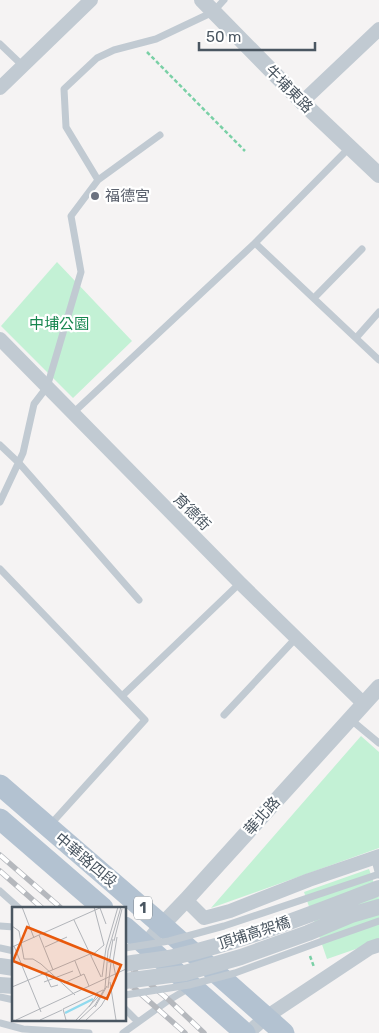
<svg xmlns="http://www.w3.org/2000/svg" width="379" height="1033" viewBox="0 0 379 1033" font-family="Rubik,'Noto Sans TC',sans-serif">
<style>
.green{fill:#c3f1d5}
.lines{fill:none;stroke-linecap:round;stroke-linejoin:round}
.path{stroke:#7ad0a6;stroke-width:2.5;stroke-dasharray:4 2.5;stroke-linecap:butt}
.service{stroke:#c1cad2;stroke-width:7}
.minor{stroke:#c1cad2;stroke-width:14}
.tertiary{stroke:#c1cad2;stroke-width:16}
.primary{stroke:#b3c2d1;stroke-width:21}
.rail-casing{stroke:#b5b8bd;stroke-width:5.5}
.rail{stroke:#fff;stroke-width:4;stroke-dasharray:11;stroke-linecap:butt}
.service-bridge{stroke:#c1cad2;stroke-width:7}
.tertiary-bridge{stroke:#c1cad2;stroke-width:16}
.worship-dot{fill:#6b7280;stroke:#fff;stroke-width:2}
.labels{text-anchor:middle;stroke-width:4.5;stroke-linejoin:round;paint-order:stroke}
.shield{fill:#fff;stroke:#808990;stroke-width:1}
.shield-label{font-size:14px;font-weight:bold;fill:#4a5661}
.street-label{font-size:15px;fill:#4a5661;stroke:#fff}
.worship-label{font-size:15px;fill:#5b616d;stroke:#fff;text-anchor:start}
.park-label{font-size:15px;fill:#17864f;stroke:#fff}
.inset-river{fill:none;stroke:#90daee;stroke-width:2.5}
.inset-road{fill:none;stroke:#b1b4b9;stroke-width:1}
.view{fill:#e8590c;fill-opacity:0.15;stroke:#e8590c;stroke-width:2.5}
.inset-edge{fill:none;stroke:#4a5661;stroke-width:2.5}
</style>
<rect width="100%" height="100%" fill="#f5f3f3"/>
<!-- green -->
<path class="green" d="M57 262 132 341 73 398 1 326Z
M361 736 379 752V848L211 908Z
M369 869 379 898V941L327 959 304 892Z"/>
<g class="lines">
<!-- path -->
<path class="path" d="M147 52 245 151
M310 956 314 967"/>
<!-- service -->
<path class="service" d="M0 44 23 66
M98 180 160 135
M255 243 379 360
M314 298 362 249
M356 338 379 312
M73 413 255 243 350 147
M0 445 19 463 139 600
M0 502 23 453 34 404 47 387 81 272 71 216 98 180 66 127 64 89 97 58 114 50 156 39 213 12 224 0
M0 569 145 720 50 825
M122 696 240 583
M224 715 296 638
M350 719 379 743
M374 857 379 875
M0 891 19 908
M0 926 14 927
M0 948 14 951
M0 997 14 1000
M125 1009 138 1022
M0 1023 23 1029 89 1033
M123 1033 169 1000 189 988"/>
<!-- minor -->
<path class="minor" d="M0 88 91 0
M302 102 379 29
M0 339 240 583 364 704
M186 900 204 918 230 911 309 880 379 856
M248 1033 266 1017 370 948 379 945"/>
<!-- tertiary -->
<path class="tertiary" d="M202 0 302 102 379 175
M146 945 162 925 186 900 379 687
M0 966 14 968
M0 985 14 986"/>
<!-- primary -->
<path class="primary" d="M0 785 162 925 284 1033
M0 819 103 908
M125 927 245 1033"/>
<!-- rail casing -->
<g class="rail-casing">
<path id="rail" d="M0 855 61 908
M0 871 42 908
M125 963 169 1000 204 1033
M125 980 185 1033"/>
</g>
<!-- rail -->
<use href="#rail" class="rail"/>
<!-- service-bridge -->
<path class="service-bridge" d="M125 948 169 941 224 926 379 874
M125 995 189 985 235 973 325 940 379 921"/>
<!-- tertiary-bridge -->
<path class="tertiary-bridge" d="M125 964C143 961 161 960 178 956 247 940 313 913 379 888
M125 981 185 973 241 957 308 933 351 915 379 907"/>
</g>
<!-- markers -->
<circle class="worship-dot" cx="95" cy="196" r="5"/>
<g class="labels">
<!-- shield labels -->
<rect class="shield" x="134" y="896.5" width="18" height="23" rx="4"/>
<g class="shield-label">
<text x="143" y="913">1</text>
</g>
<!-- street labels -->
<g class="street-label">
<text transform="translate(289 89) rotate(45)" y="5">牛埔東路</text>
<text transform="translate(192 512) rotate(45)" y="5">育德街</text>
<text transform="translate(262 816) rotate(-48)" y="5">華北路</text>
<text transform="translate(86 860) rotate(40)" y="5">中華路四段</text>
<text transform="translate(254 933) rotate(-18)" y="5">頂埔高架橋</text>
</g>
<!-- worship labels -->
<g class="worship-label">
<text x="105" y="201">福德宮</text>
</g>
<!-- park labels -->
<g class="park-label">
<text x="59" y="329">中埔公園</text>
</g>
</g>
<!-- overview -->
<g transform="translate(12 907)">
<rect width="114" height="114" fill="#f5f3f3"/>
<path class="inset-river" d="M53 106 81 92"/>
<path class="inset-road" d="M10 0 22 31M82 0 92 38M88 1 94 17M62 13 89 70M0 19 7 24 12 52H21L29 57 63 88M27 28 41 63M102 34 110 2M2 39 29 105M0 40 90 0M33 40 55 30M79 49 92 38M63 54 69 69M97 56 101 32M33 66 39 80 46 78M90 70 94 41 106 0M104 70 101 55 105 30M32 75 61 64M98 75 104 113M52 76 72 67 77 79M0 80 78 47M96 81 99 55M77 100 86 86M83 100 95 79M4 113 114 62M28 113 50 103M54 113 51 102 91 83M64 113 87 89M67 113 83 98 93 81 96 44 109 0M74 113 89 99 100 81"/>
<path class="view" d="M15 20 109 58 95 92 1 54Z"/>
<rect width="114" height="114" class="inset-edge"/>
</g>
<!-- scale -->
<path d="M199 42v8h116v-8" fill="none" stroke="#4a5661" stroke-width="2.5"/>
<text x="206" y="42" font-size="15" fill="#4a5661" stroke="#ffffff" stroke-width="4" paint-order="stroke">50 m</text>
</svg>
